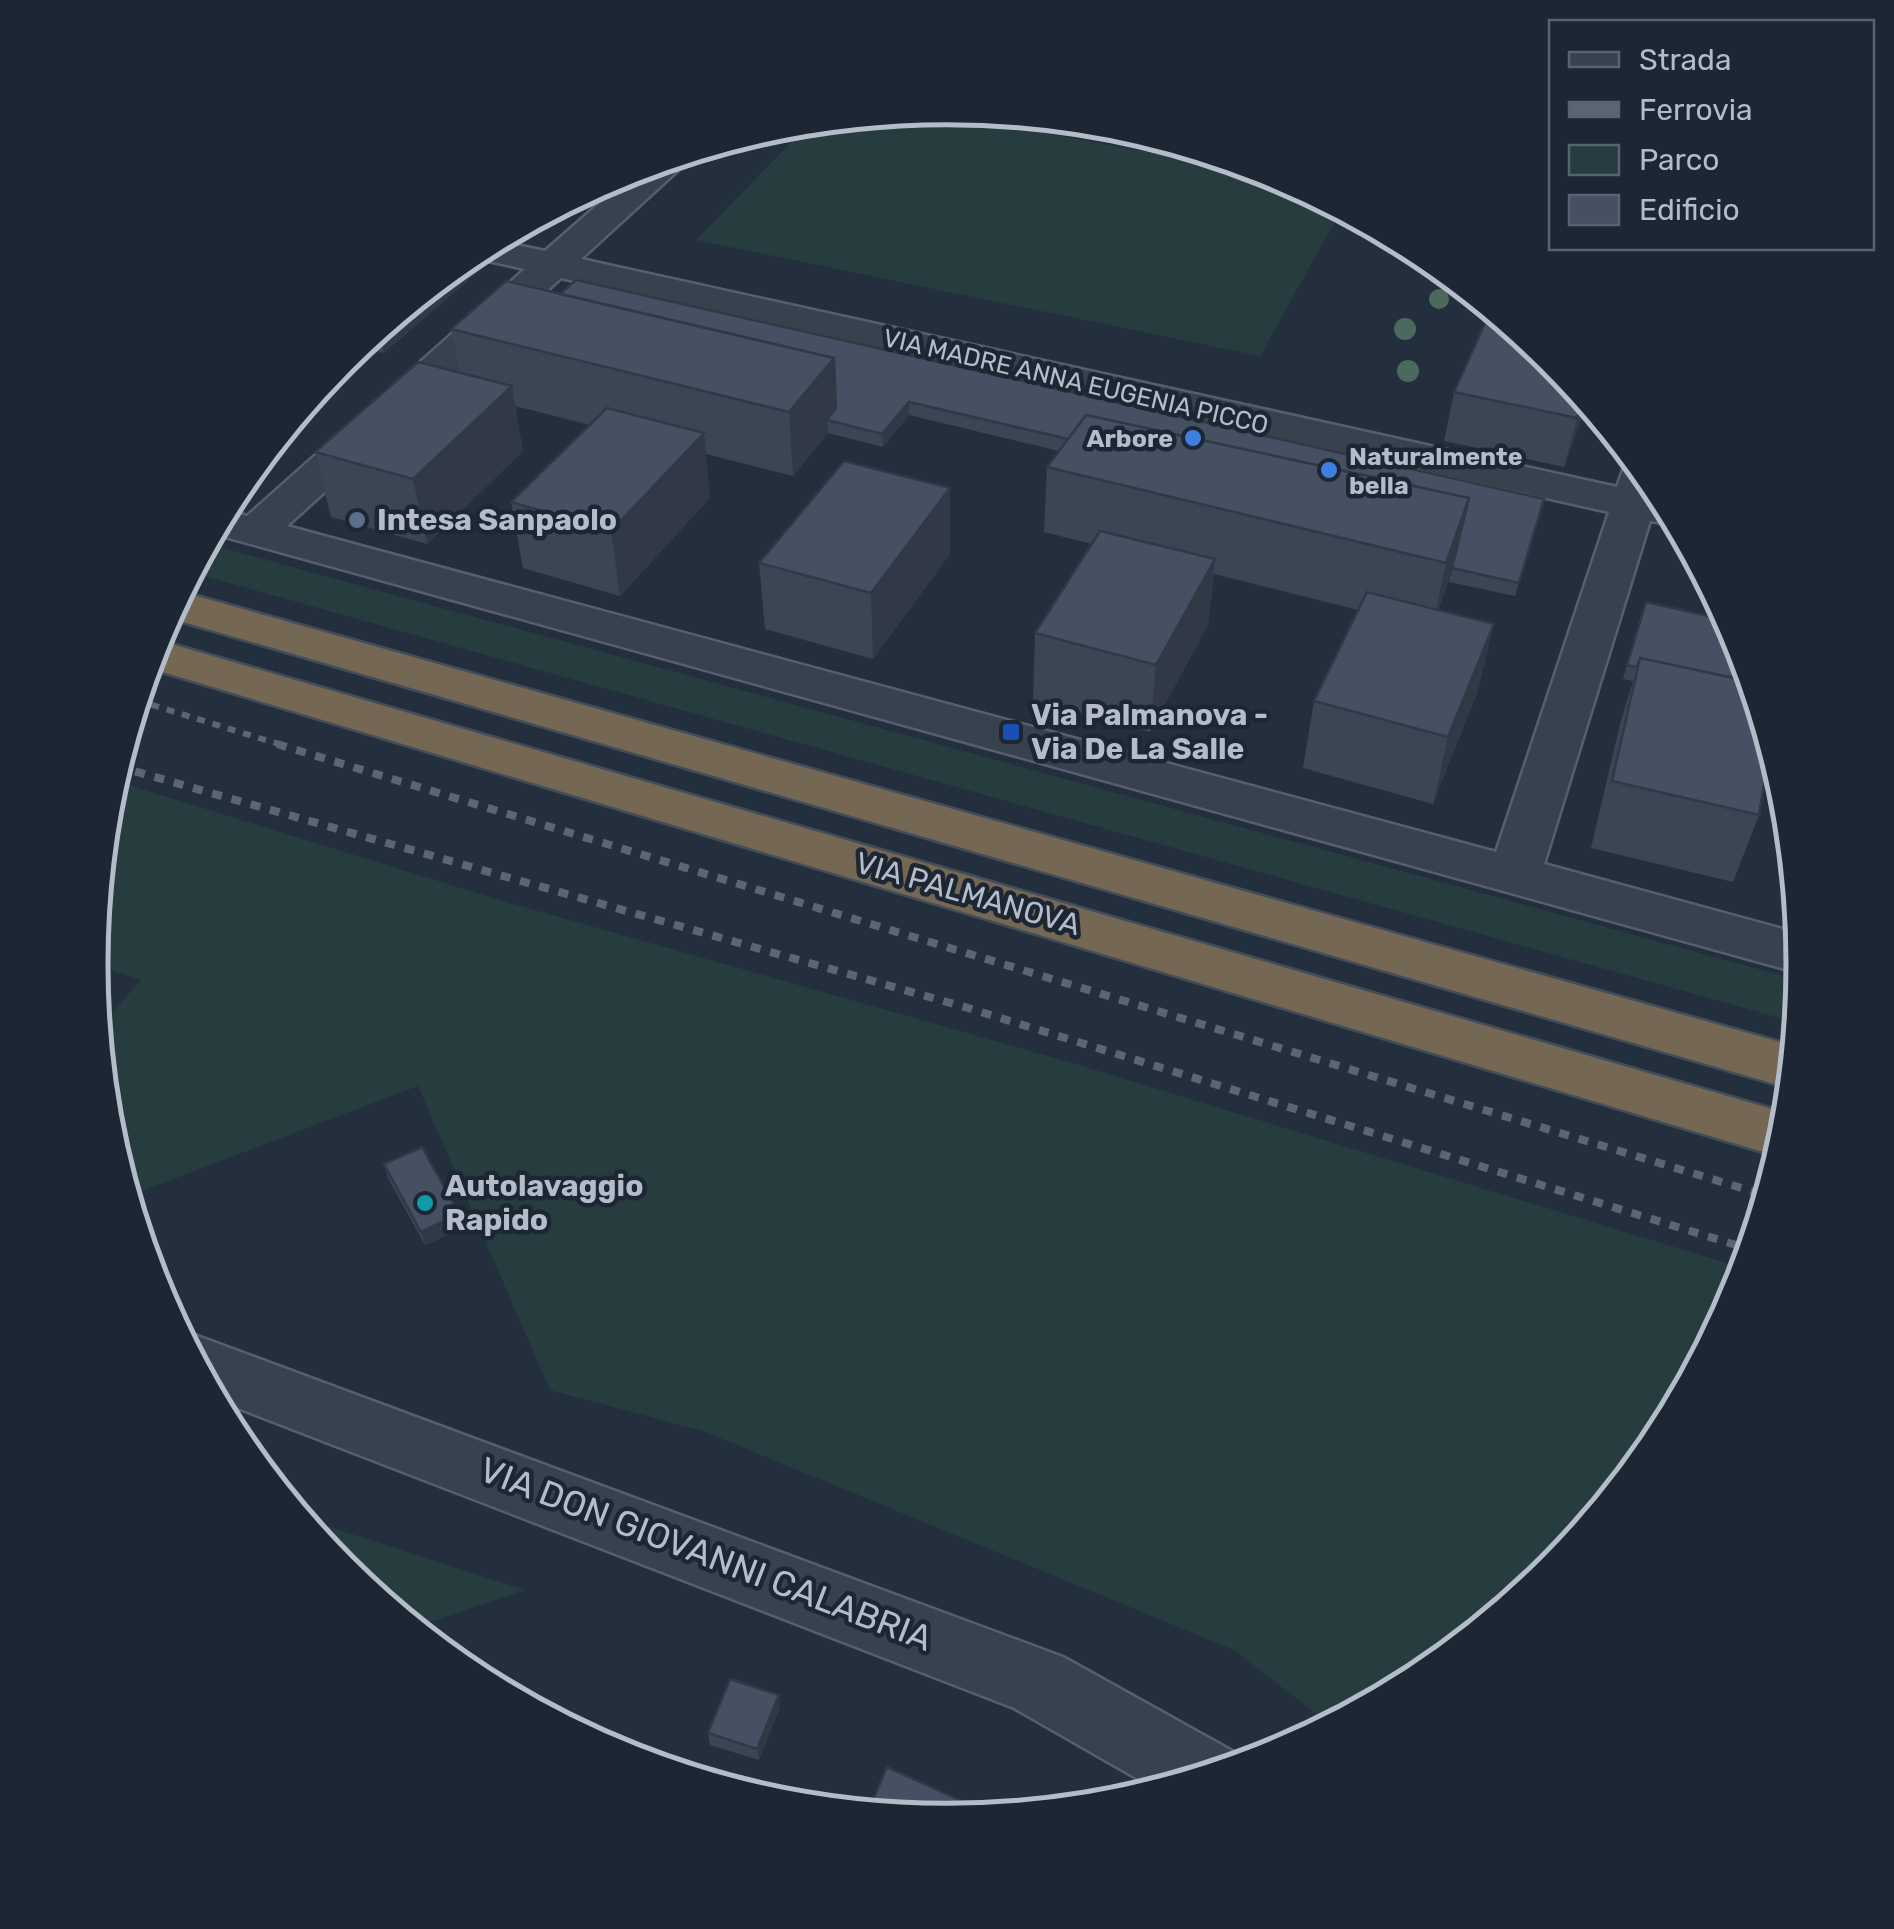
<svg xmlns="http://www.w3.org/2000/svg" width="1894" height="1929" viewBox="0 0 1894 1929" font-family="Rubik,sans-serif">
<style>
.green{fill:#263c3f}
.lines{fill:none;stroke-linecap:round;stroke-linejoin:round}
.minor-casing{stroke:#565f6c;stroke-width:5}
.highway-casing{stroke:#434c59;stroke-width:5}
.minor{fill:#38414e;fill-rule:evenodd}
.highway{fill:#746855;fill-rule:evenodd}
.rail-far1{stroke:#5a6575;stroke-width:6;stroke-dasharray:8 8;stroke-linecap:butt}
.rail{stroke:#5a6575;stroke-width:8;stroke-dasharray:10 10;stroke-linecap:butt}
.tree{fill:#4b6a5d}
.wall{fill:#3b4654}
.shaded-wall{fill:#303945}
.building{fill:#455162;stroke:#303945;stroke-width:2.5}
.shop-dot{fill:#3f7fe0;stroke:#1d2633;stroke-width:4}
.service-dot{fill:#5c6f8a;stroke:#1d2633;stroke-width:4}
.transit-dot{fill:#1a4fb4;stroke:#1d2633;stroke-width:4}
.culture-dot{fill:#0f9aa8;stroke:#1d2633;stroke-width:4}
.labels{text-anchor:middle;stroke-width:9;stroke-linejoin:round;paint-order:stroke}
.far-street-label{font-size:25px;fill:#b4bcc9;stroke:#1d2633}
.far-poi-label{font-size:25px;font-weight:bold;fill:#b4bcc9;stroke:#1d2633;text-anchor:end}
.poi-label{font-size:30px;font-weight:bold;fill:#b4bcc9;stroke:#1d2633;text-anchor:start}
.street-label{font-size:30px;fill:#b4bcc9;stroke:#1d2633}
.near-street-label{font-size:35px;fill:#b4bcc9;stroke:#1d2633}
.rim{fill:none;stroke:#b4bcc9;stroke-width:5}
</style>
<rect width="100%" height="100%" fill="#242f3e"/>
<!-- green -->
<path class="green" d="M919 110 1283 177 1342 209 1260 356 696 240 812 121Z
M205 543 1802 981 1798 1023 190 572Z
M112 780 503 901 1069 1062 1746 1269 1739 1293 1659 1441 1553 1571 1423 1677 1332 1726 1234 1650 703 1431 550 1390 418 1086 126 1197 106 1131 97 1030 141 980 90 963Z
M296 1516 525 1590 412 1628 341 1570Z"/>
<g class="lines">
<!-- minor casing -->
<g class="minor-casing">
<path id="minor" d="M689 152 692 156 686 163 581 259 1617 487 1623 470 1636 459 1660 489 1657 496 1665 498 1679 525 1650 521 1544 864 1801 934 1803 974 211 533 223 509 247 516 525 269 466 256 493 240 545 251 642 166ZM561 278 1609 512 1496 852 287 526Z
M192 1334 1063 1657 1232 1751 1239 1767 1159 1791 1014 1708 212 1398 180 1338Z"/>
</g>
<!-- highway casing -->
<g class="highway-casing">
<path id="highway" d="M179 591 1794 1046 1792 1089 166 617Z
M154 639 1786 1113 1787 1132 1780 1157 146 667Z"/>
</g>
<!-- minor -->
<use href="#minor" class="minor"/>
<!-- highway -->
<use href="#highway" class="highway"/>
<!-- rail-far1 -->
<path class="rail-far1" d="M136 700 285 746"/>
<!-- rail -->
<path class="rail" d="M277 744 1768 1196
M116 766 968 1008 1752 1250"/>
</g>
<!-- trees -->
<g class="tree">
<circle cx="1439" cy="299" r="10"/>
<circle cx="1405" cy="329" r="11"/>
<circle cx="1408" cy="371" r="11"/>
</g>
<!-- wall -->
<path class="wall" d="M582 192 536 233 514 229Z
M471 252 487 264 384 353 356 346Z
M506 281 1541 512 1515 596 1449 582 1450 575 1438 610 1478 691 1433 804 1303 768 1314 701 1358 610 1214 574 1208 625 1150 732 1033 700 1035 633 1092 544 1044 532 1047 467 1059 451 909 415 883 447 828 433 793 476 706 454 710 498 620 596 523 568 511 502 590 425 515 406 523 451 427 544 331 517 315 452 460 373 451 329Z
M1454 392 1588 401 1564 467 1444 441Z
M950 554 873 659 765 629 759 563Z
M1700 563 1711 584 1695 580Z
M1646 602 1759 815 1733 882 1591 848 1620 724 1633 681 1623 679Z
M384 1164 463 1228 425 1245 388 1178Z
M780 1707 759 1760 710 1745 708 1733Z"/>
<!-- shaded-wall -->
<path class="shaded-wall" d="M582 192 536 233 534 218Z
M485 251 487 264 384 353 379 327 435 281Z
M834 358 837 422 827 420 828 433 793 476 789 412Z
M336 365 339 379 288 423Z
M512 386 523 451 427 544 413 479Z
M1584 397 1588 401 1564 467 1577 418Z
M909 402V415L883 447 882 434Z
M704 433 710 498 620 596 611 531Z
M950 488V554L873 659 871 593Z
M1469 498 1455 563 1432 629 1446 563Z
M1215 559 1208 625 1150 732 1156 665Z
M1494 624 1478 691 1433 804 1448 737Z
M459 1214 463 1228 425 1245 421 1232Z
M779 1695 780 1707 759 1760 757 1749Z"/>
<!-- building -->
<path class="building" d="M476 249 485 251 437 292 435 281Z
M576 280 1544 499 1519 583 1452 568 1469 498 1086 415 1068 439 909 402 882 434 827 420 836 408 834 358 560 294Z
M506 281 834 358 789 412 451 329Z
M1492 308 1553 359 1584 397 1577 418 1454 392Z
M418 362 512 386 413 479 315 452Z
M607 408 704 433 611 531 511 502Z
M1086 415 1469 498 1446 563 1047 467Z
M844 461 950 488 871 593 759 563Z
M1100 531 1215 559 1156 665 1035 633Z
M1367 592 1494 624 1448 737 1314 701Z
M1646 602 1731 621 1739 637 1753 682 1640 658 1637 667 1627 665Z
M1640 658 1753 682 1771 742 1759 815 1612 781Z
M422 1147 459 1214 421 1232 384 1164Z
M730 1679 779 1695 757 1749 708 1733Z
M887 1767 997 1817 946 1822 867 1814Z"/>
<!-- markers -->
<g class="shop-dot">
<circle cx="1193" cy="438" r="10"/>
<circle cx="1329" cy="470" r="10"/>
</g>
<circle class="service-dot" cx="357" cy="520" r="10"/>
<rect class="transit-dot" x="1001" y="722" width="20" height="20" rx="5"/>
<circle class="culture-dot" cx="425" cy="1203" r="10"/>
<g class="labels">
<!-- far-street labels -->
<g class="far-street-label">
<text transform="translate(1076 381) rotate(13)" y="9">VIA MADRE ANNA EUGENIA PICCO</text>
</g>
<!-- far-poi labels -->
<g class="far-poi-label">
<text x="1173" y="447">Arbore</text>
<text x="1349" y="465" text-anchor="start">Naturalmente<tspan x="1349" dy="29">bella</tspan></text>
</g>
<!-- poi labels -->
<g class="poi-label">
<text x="377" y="530">Intesa Sanpaolo</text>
<text x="1031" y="725">Via Palmanova -<tspan x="1031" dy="34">Via De La Salle</tspan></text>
<text x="445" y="1196">Autolavaggio<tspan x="445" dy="34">Rapido</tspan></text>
</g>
<!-- street labels -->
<g class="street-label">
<text transform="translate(968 894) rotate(16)" y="10">VIA PALMANOVA</text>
</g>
<!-- near-street labels -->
<g class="near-street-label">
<text transform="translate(706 1554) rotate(21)" y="12">VIA DON GIOVANNI CALABRIA</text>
</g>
</g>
<!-- crop -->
<path d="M0 0H1894V1929H0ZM108 964a839 839 0 1 1 1678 0a839 839 0 1 1-1678 0Z" fill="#1d2633" fill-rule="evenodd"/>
<path class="rim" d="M108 964a839 839 0 1 1 1678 0a839 839 0 1 1-1678 0Z"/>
<!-- legend -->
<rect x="1549" y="20" width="325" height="230" fill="#1d2633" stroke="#59626f" stroke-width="2.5"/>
<rect x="1569" y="52" width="50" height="15" fill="#38414e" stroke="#59626f" stroke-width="2.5"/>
<text x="1639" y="70" font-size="30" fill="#b4bcc9">Strada</text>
<rect x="1569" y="102" width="50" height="15" fill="#5a6575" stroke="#59626f" stroke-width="2.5"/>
<text x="1639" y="120" font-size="30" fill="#b4bcc9">Ferrovia</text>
<rect x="1569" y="145" width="50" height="30" fill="#263c3f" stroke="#59626f" stroke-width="2.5"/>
<text x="1639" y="170" font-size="30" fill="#b4bcc9">Parco</text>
<rect x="1569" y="195" width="50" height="30" fill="#455162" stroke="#59626f" stroke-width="2.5"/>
<text x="1639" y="220" font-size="30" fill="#b4bcc9">Edificio</text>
</svg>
